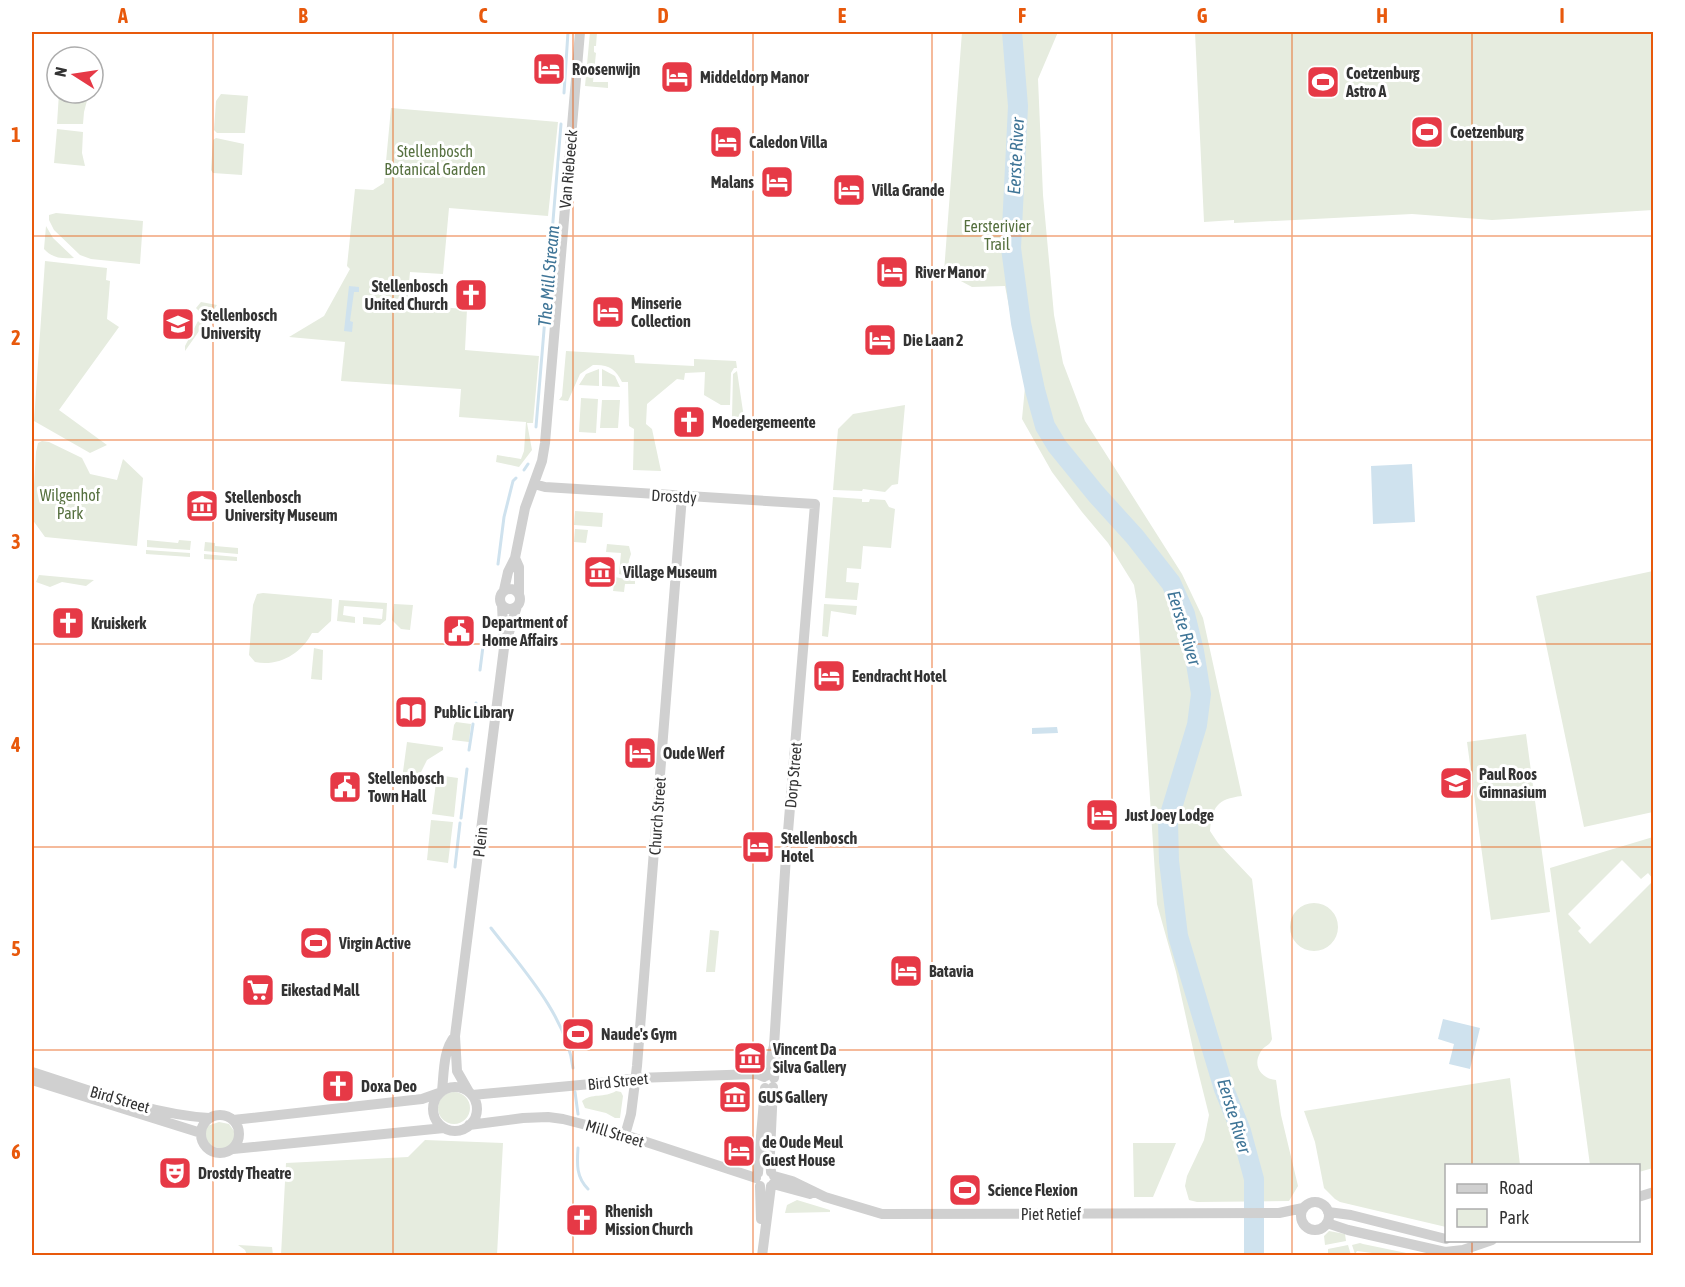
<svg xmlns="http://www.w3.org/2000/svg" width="1685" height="1287" viewBox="0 0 1685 1287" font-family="'Asap Condensed',sans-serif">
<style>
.green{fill:#e6ecdf}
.water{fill:#cfe2ee}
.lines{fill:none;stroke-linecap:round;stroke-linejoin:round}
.stream{stroke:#cfe2ee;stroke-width:3}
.river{stroke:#cfe2ee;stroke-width:20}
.minor{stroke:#d0d0d0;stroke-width:10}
.grid{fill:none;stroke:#e8590c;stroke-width:1.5;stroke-opacity:0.55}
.labels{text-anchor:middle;stroke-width:6;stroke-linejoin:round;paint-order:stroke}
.poi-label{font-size:16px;font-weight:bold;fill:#333;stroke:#fff;text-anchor:start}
.park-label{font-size:16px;fill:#56703f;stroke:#fff}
.street-label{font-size:16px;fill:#333;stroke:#fff}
.water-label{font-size:18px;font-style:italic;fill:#3f7597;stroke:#fff}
.neatline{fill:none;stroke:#e8590c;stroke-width:2}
.grid-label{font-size:20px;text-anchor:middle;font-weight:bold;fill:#e8590c}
</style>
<rect width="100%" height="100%" fill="#fff"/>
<!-- green -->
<path class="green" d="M590 32H597L596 46H594V52L596 53 593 82H608V88L585 86Z
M962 32H1058L1038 79 1043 195 1054 315 1063 363 1085 421 1182 574 1203 618 1242 796C1217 799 1212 807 1210 831L1218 843 1252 879 1272 1039C1270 1046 1263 1046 1260 1053 1252 1067 1263 1079 1276 1080L1281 1115 1298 1186 1289 1201 1197 1202 1189 1200 1185 1186 1187 1176 1204 1140 1209 1115 1197 1067 1176 972 1157 904 1137 602 1134 585 1108 543 1082 512 1052 472 1022 419 1025 387 1005 286 972 287 944 272Z
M1195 32H1653V210L1492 220 1412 214 1234 223V220L1204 222Z
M59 93H89L84 112 83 124H57Z
M221 94 248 96 245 133H217L214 130 216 101Z
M391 108 558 122 548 216 449 208 443 274 410 272 407 305 467 309 465 350 539 356 533 423H527L532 450 519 467 496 462 497 455 521 459 524 451 526 422 459 417 461 389 341 381 345 342 289 337 324 316 350 269 347 266 355 189 373 190 384 183Z
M57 129 83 132 82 153 85 166 54 163Z
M216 138 244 144 242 175 213 173 211 170 213 140Z
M56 213 143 221 140 264 91 259 80 255 54 230 49 220V215Z
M46 226 53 238 74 258C62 259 52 258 44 249Z
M45 261 107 268 106 280 110 281 107 319 119 327 59 410 107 445 90 453 34 421Z
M201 302 217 305 205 323 199 320 202 314 196 308Z
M198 321 204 324 185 351V346Z
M566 351 634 355 635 363 694 366V359L736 361 737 368H734L731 373 730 405H721L704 395 705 372 685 373 684 380 677 379 647 404 646 424 652 429 661 471 633 470 634 429 629 426 628 382H622C616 369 608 364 593 365L580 374 568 401 559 400 562 396Z
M599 369V386L579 385 586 374Z
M602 369 615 376 620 387 602 386Z
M737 371 744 418 732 417 733 374Z
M581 398 598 399 596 433 579 432Z
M602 400H620L618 428H600Z
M905 405 898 484 892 485 885 492 863 489 862 491 833 490 838 429 853 414Z
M42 441 49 442 82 458 90 474 117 480 123 459 143 478 137 546 45 537 32 519 36 452 38 443Z
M833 497 862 499V502H869L870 499 885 500 889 507 895 509 891 548 863 546 861 569 847 568 846 582 859 583 857 600 825 598Z
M575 511 603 513 602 527 574 525Z
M575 529 588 530 586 543 574 542Z
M147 540 178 543 179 540 191 541 190 550 147 547Z
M205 542 215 543V546L238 548V554L204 551Z
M607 544 629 546 631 554 629 560 627 576 619 574 621 553 606 552Z
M146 550 190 553V557L146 554Z
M204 554 237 557V561L204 559Z
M1653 571V812L1584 827 1536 596Z
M39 575 94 580 86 586 62 582 50 587 36 582Z
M615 577 635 581V584H625L624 592 613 591Z
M263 593 332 599 331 621 318 633H312C301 654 278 667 255 662L249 655 253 605 257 594Z
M339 600 387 603 386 620 380 625 363 624V617L382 619 383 609 344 606 343 615 355 617V623L337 621Z
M394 604 413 605 410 630 401 629 392 620Z
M824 604 857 606 856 615 831 611 828 637 822 636Z
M314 648 323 650 322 680 311 679Z
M456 722 471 724 469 742 452 740 454 725Z
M1526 734 1550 912 1491 920 1467 742Z
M407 742 443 747V750L427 760 417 780 402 779Z
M437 775 458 778 454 817 432 814Z
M431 820 453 822 448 863 427 860Z
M1653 837V879L1648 873 1641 879 1622 860 1568 914 1581 928 1578 931 1590 944 1653 881V1168L1639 1172 1638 1166 1590 1165 1550 868Z
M1290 927a24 24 0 1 1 48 0a24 24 0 1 1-48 0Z
M710 930 719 931 715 972H706Z
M1510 1078 1520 1165 1446 1166V1227L1340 1202 1335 1199 1324 1188 1315 1142 1304 1111Z
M616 1091 621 1092 623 1096 620 1118H615L606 1113 585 1108 582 1101C591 1093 605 1098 616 1091Z
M438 1108a16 16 0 1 1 32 0a16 16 0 1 1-32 0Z
M219 1122 229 1124 234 1131V1141L228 1148C214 1150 198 1143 207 1126Z
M425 1140 503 1143 497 1255H281L286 1163 408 1157Z
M1133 1143H1176L1153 1197H1134Z
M797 1200 830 1210V1212L785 1213 787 1205Z
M1329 1231 1345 1234 1346 1241 1325 1245 1324 1236Z
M1360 1243 1363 1244 1416 1255H1387L1357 1251 1355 1254 1352 1245Z
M238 1245 272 1247 273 1255H247L245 1250Z
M1348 1245 1351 1255H1328V1249Z"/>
<!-- water -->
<path class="water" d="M349 286 359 287V292H354L350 321 353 322 352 332 344 331Z
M1412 464 1415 522 1373 524 1371 466Z
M1057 727 1058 733 1032 734V728Z
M1443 1019 1480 1028 1470 1069 1449 1064 1454 1044 1438 1039Z"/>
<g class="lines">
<!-- stream -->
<path class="stream" d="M564 93 568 32
M536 427 561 124
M524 470 528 464
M498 564 504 517 513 481 516 478
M480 670 487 615
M474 717 476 703
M469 750 473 724
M461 818 467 769
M455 867 460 823
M491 928C522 968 567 1017 573 1068
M575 1092 578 1114
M578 1148C577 1164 576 1177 588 1189"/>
<!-- river -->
<path class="river" d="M1012 32 1018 106 1011 248 1021 323 1035 390 1045 426 1057 446 1096 494 1135 537 1171 583 1185 614 1194 651 1201 694 1197 725 1168 821 1169 861 1178 936 1224 1089 1241 1131 1254 1179V1256"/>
<!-- minor -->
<path class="minor" d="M534 484 545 487 815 504 786 856 774 1046 766 1076
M515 558 519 567V594
M500 599a10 10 0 1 1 20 0a10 10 0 1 1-20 0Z
M504 590 508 572 515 558 525 508 542 461 545 443 580 32
M507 639 517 606
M32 1072C89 1090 149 1114 209 1118
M774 1078 776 1058 775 1050
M32 1080 201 1133
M433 1109a22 22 0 1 1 44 0a22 22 0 1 1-44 0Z
M442 1091C444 1073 443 1050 455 1036
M469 1092 457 1071 455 1036 504 648 502 605
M472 1095 591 1084 636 1078 757 1074 764 1077
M201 1134a19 19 0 1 1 38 0a19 19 0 1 1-38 0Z
M233 1120 422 1099 439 1093
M469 1125 523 1118 548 1117 563 1119 625 1135 756 1178
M625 1135 631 1114 637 1066 682 496
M233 1149 444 1128
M771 1172 770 1153 773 1087
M758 1173 765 1088
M774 1176 792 1181 825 1197 882 1214 1279 1213 1303 1208
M773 1184 810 1194
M760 1186 761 1219
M1638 1197 1654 1192
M1301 1216a14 14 0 1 1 28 0a14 14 0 1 1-28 0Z
M1328 1212 1351 1215 1446 1239
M1327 1223 1348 1230 1445 1252 1463 1250 1492 1240
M762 1256 771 1186"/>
</g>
<!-- grid -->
<path class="grid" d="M213 32V1256M393 32V1256M573 32V1256M753 32V1256M932 32V1256M1112 32V1256M1292 32V1256M1472 32V1166M32 236H1654M32 440H1654M32 644H1654M32 847H1654M32 1050H1654M1472 1240V1256"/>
<!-- icons -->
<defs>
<g id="hotel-square" transform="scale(1.725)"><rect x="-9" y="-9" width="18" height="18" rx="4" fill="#e63946" stroke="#fff"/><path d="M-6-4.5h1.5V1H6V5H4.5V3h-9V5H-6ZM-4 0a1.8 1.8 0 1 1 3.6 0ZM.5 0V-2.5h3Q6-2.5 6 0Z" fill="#fff"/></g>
<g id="stadium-square" transform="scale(1.725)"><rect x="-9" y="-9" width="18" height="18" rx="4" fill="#e63946" stroke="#fff"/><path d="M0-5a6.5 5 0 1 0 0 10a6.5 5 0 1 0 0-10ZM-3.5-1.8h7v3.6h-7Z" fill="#fff"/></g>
<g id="church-square" transform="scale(1.725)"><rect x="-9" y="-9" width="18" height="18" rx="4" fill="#e63946" stroke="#fff"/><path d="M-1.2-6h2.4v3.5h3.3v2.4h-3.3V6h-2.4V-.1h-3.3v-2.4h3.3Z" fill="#fff"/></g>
<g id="university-square" transform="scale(1.725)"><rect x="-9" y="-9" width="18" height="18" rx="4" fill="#e63946" stroke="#fff"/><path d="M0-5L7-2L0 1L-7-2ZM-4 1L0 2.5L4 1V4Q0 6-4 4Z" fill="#fff"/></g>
<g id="museum-square" transform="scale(1.725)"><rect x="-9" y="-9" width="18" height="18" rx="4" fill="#e63946" stroke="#fff"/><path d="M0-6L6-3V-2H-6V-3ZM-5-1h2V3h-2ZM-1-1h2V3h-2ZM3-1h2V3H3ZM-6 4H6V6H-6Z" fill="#fff"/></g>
<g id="civic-square" transform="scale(1.725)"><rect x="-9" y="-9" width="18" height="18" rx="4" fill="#e63946" stroke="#fff"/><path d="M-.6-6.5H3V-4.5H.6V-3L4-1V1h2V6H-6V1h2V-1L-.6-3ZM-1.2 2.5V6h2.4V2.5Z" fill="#fff"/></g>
<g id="library-square" transform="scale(1.725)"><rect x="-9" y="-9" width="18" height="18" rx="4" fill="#e63946" stroke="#fff"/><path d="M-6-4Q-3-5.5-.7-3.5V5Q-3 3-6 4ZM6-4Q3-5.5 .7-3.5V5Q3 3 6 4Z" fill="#fff"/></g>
<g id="school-square" transform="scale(1.725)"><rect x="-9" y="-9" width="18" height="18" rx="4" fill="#e63946" stroke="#fff"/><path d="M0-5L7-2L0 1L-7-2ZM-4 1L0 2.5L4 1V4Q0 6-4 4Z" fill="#fff"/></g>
<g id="supermarket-square" transform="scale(1.725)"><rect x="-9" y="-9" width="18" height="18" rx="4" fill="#e63946" stroke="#fff"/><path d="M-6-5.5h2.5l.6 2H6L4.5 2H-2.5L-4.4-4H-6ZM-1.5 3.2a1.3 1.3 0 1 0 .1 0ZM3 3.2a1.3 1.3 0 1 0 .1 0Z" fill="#fff"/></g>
<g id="theatre-square" transform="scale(1.725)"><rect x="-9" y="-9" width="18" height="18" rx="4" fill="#e63946" stroke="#fff"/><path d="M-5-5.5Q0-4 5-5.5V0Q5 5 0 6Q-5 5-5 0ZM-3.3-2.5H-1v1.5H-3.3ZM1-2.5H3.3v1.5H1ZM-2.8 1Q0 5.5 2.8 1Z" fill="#fff"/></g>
</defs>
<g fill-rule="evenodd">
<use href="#hotel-square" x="549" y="69"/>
<use href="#hotel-square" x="677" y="77"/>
<use href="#stadium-square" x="1323" y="82"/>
<use href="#stadium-square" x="1427" y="132"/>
<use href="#hotel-square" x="726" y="142"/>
<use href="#hotel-square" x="777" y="182"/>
<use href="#hotel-square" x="849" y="190"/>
<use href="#hotel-square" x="892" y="272"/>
<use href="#church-square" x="471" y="295"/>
<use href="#hotel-square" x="608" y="312"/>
<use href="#university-square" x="178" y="324"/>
<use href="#hotel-square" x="880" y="340"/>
<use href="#church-square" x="689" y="422"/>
<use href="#museum-square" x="202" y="506"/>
<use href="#museum-square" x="600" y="572"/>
<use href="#church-square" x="68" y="623"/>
<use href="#civic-square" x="459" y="631"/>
<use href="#hotel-square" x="829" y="676"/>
<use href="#library-square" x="411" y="712"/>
<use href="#hotel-square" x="640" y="753"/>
<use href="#school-square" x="1456" y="783"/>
<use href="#civic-square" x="345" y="787"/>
<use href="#hotel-square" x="1102" y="815"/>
<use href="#hotel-square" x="758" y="847"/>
<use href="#stadium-square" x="316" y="943"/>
<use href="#hotel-square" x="906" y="971"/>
<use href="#supermarket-square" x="258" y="990"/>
<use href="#stadium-square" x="578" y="1034"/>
<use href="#museum-square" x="750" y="1058"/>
<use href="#church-square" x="338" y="1086"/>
<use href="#museum-square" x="735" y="1097"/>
<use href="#hotel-square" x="739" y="1151"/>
<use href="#theatre-square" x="175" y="1173"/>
<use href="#stadium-square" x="965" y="1190"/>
<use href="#church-square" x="582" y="1220"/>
</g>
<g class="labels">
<!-- poi labels -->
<g class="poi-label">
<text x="572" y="75">Roosenwijn</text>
<text x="1346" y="79">Coetzenburg<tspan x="1346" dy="18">Astro A</tspan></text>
<text x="700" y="83">Middeldorp Manor</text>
<text x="1450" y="138">Coetzenburg</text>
<text x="749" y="148">Caledon Villa</text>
<text x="754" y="188" text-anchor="end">Malans</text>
<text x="872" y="196">Villa Grande</text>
<text x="915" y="278">River Manor</text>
<text x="448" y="292" text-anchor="end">Stellenbosch<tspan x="448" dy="18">United Church</tspan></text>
<text x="631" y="309">Minserie<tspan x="631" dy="18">Collection</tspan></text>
<text x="201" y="321">Stellenbosch<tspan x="201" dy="18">University</tspan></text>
<text x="903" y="346">Die Laan 2</text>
<text x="712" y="428">Moedergemeente</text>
<text x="225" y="503">Stellenbosch<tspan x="225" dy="18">University Museum</tspan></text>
<text x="623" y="578">Village Museum</text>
<text x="482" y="628">Department of<tspan x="482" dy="18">Home Affairs</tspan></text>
<text x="91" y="629">Kruiskerk</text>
<text x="852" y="682">Eendracht Hotel</text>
<text x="434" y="718">Public Library</text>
<text x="663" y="759">Oude Werf</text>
<text x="1479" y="780">Paul Roos<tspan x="1479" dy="18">Gimnasium</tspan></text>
<text x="368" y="784">Stellenbosch<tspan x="368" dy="18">Town Hall</tspan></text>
<text x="1125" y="821">Just Joey Lodge</text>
<text x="781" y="844">Stellenbosch<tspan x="781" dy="18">Hotel</tspan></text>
<text x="339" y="949">Virgin Active</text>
<text x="929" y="977">Batavia</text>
<text x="281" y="996">Eikestad Mall</text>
<text x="601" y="1040">Naude's Gym</text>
<text x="773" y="1055">Vincent Da<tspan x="773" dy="18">Silva Gallery</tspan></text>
<text x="361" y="1092">Doxa Deo</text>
<text x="758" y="1103">GUS Gallery</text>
<text x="762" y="1148">de Oude Meul<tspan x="762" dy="18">Guest House</tspan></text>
<text x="198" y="1179">Drostdy Theatre</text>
<text x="988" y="1196">Science Flexion</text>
<text x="605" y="1217">Rhenish<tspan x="605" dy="18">Mission Church</tspan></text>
</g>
<!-- park labels -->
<g class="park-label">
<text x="435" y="157">Stellenbosch<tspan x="435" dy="18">Botanical Garden</tspan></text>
<text x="997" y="232">Eersterivier<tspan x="997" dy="18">Trail</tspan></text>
<text x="70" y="501">Wilgenhof<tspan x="70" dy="18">Park</tspan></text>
</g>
<!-- street labels -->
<g class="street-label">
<text transform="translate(568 169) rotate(-85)" y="6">Van Riebeeck</text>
<text transform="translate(674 496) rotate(3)" y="6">Drostdy</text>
<text transform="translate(793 775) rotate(-85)" y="6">Dorp Street</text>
<text transform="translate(657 816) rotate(-86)" y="6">Church Street</text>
<text transform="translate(480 842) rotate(-84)" y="6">Plein</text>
<text transform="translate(618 1081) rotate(-6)" y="6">Bird Street</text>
<text transform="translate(120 1099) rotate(16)" y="6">Bird Street</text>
<text transform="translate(615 1133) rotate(17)" y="6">Mill Street</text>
<text x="1051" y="1220">Piet Retief</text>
</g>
<!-- water labels -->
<g class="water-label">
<text transform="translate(1016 156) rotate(-87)" y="6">Eerste River</text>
<text transform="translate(549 276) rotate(-85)" y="6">The Mill Stream</text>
<text transform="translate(1184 628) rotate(73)" y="6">Eerste River</text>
<text transform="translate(1234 1116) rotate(73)" y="6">Eerste River</text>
</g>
</g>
<!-- border -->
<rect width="1685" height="1287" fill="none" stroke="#ffffff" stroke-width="66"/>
<!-- legend -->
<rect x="1445" y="1164" width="195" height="78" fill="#ffffff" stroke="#adadad" stroke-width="1.5"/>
<rect x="1457" y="1184" width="30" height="9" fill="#d0d0d0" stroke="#adadad" stroke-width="1.5"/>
<text x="1499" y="1194" font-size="18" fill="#333333">Road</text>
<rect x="1457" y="1209" width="30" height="18" fill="#e6ecdf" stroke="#adadad" stroke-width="1.5"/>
<text x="1499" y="1224" font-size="18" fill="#333333">Park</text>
<!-- north arrow -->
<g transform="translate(75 75) rotate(282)"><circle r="28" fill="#ffffff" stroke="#adadad" stroke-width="1.5"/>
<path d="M0-4.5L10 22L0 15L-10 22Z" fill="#e63946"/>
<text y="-9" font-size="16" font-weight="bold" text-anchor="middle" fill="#333333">N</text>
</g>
<rect x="33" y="33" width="1619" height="1221" class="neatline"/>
<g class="grid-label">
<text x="123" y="23">A</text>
<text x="303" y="23">B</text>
<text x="483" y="23">C</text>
<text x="663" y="23">D</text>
<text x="842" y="23">E</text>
<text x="1022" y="23">F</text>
<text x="1202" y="23">G</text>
<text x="1382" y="23">H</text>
<text x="1562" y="23">I</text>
<text x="16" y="142">1</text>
<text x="16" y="345">2</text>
<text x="16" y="549">3</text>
<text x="16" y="752">4</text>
<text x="16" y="956">5</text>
<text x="16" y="1159">6</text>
</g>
</svg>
